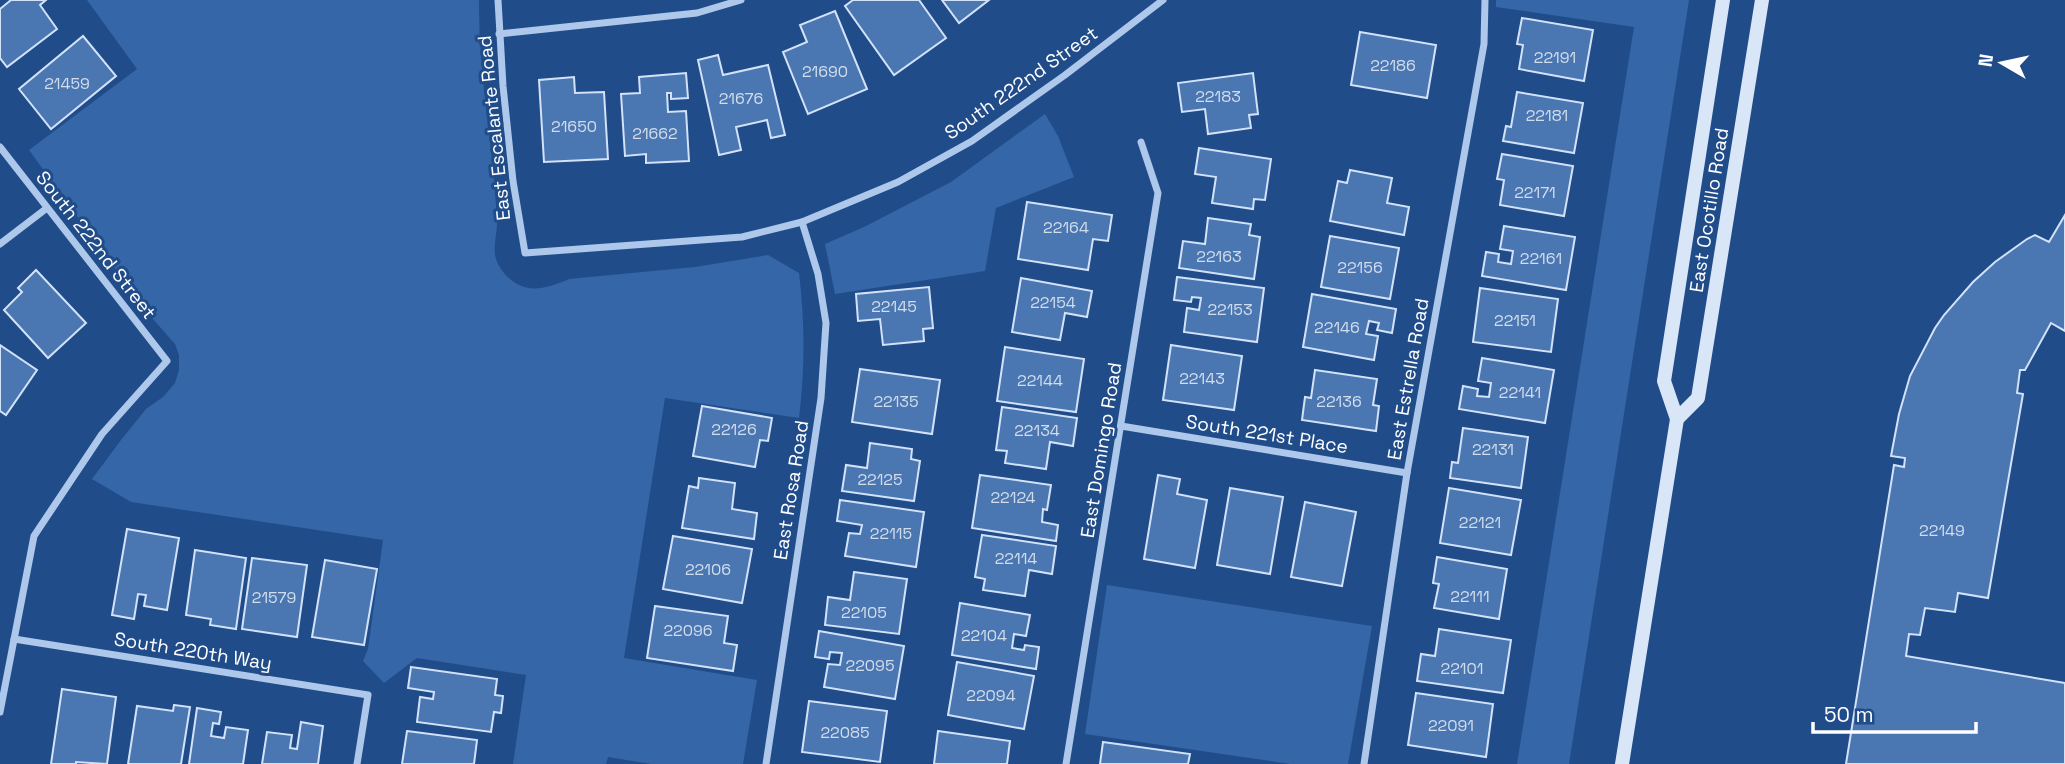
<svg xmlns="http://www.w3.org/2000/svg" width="2065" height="764" font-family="'Space Grotesk',sans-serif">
<rect width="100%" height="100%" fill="#214c8a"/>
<g fill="#3566a7">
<path d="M87 0H479C478 73 493 146 497 219 498 235 490 251 499 266 518 296 542 291 569 279L695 267 768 255 799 273C805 323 805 368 799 418L665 398 624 658 757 680 743 764H651L608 757 606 764H513L526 675 417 658 384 683 363 661 368 649 383 540 131 502 92 479 121 440 146 409 163 397 175 383 179 370V355L175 344 145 310 29 150 137 69Z"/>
<path d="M1496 0H1689L1569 764H1517L1634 27 1496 7Z"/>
<path d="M1045 114 1058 136 1074 177 996 208 985 271 835 294 825 244 864 227 951 182Z"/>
<path d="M1107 585 1372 626 1348 764H1290L1085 734Z"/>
</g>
<g fill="#4a76b2" stroke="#d2e2f8" stroke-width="2">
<path d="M11 0H46L40 5 57 29 7 67 0 58V9Z"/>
<path d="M853 0H919L946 38 894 75 845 6Z"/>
<path d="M942 0H989L959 23Z"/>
<path d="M835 11 867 89 808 114 783 52 807 42 800 25Z"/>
<path d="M1522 18 1593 30 1584 81 1519 69 1523 45 1517 44Z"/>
<path d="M1360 32 1436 45 1427 98 1351 85Z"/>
<path d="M83 36 116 76 51 129 19 89Z"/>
<path d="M718 55 723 75 768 65 785 135 771 138 767 120 736 127 741 150 719 155 698 60Z"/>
<path d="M686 73 688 98 671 99V93H667L668 112 686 111 689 161 646 163V154L625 156 621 94 640 93 639 77Z"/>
<path d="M1253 73 1258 114 1249 115 1251 128 1208 134 1205 109 1182 112 1178 83Z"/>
<path d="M574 77 575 93 604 92 608 159 544 162 539 80Z"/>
<path d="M1517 92 1583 103 1574 153 1503 141 1506 126 1511 127Z"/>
<path d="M1199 148 1271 159 1265 200 1254 199 1253 209 1212 203 1216 177 1195 174Z"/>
<path d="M1502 154 1573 166 1564 216 1500 205 1504 180 1497 179Z"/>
<path d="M1350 170 1392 178 1387 203 1409 207 1404 235 1330 221 1338 181 1347 183Z"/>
<path d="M1027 202 1112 215 1108 241 1093 239 1088 270 1018 259Z"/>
<path d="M2065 215V331L2051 323 2025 370H2020L2017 393 2023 394 1988 598 1958 593 1955 612 1925 608 1920 635 1909 634 1906 656 2065 683V764H1846L1894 465 1904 467 1905 458 1891 456 1899 414 1910 376 1935 328 1944 315 1973 282 1995 262 2027 239 2035 235 2049 242Z"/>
<path d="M1208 218 1251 224 1249 235 1260 237 1254 279 1179 268 1183 241 1205 244Z"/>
<path d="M1504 226 1575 237 1566 290 1482 276 1486 252 1499 254 1498 262 1511 264 1513 251 1500 249Z"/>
<path d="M1330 236 1399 248 1390 299 1321 287Z"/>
<path d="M36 270 86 323 48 358 4 310 22 292 18 288Z"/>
<path d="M1177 277 1264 288 1257 342 1184 332 1187 308 1199 310 1201 298 1192 297 1191 302 1174 300Z"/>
<path d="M1021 278 1092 291 1087 317 1065 313 1060 340 1012 332Z"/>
<path d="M929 287 933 328 923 329 924 341 883 345 880 319 858 321 856 294Z"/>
<path d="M1480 288 1558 299 1551 352 1473 342Z"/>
<path d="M1312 294 1396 309 1392 333 1377 330 1379 323 1369 321 1366 334 1378 336 1374 360 1303 347Z"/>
<path d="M0 345 37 370 6 415 0 411Z"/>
<path d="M1171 345 1242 356 1234 410 1163 400Z"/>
<path d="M1005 347 1084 359 1076 412 997 401Z"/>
<path d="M1482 358 1554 370 1545 423 1459 409 1463 386 1478 389 1477 396 1489 397 1491 383 1478 381Z"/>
<path d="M860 369 940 380 932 434 852 422Z"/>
<path d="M1315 370 1377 379 1373 405 1379 406 1376 431 1302 420 1305 397 1311 398Z"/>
<path d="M702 406 772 418 768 441 760 440 755 467 693 456Z"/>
<path d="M1002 407 1077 418 1073 446 1050 442 1046 469 1005 463 1007 451 996 450Z"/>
<path d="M1463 428 1528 437 1521 488 1450 478 1452 462 1458 463Z"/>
<path d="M870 443 912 449 911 459 920 461 914 501 842 491 846 465 867 468Z"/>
<path d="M980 475 1051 485 1047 510 1043 509 1042 522 1058 525 1056 541 972 528Z"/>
<path d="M1158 475 1180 479 1177 494 1207 500 1195 568 1144 559Z"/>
<path d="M699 478 735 483 732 509 757 513 754 539 682 528 689 486 698 488Z"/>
<path d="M1230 488 1283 497 1270 574 1217 565Z"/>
<path d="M1449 488 1521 500 1511 555 1440 543Z"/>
<path d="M840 500 924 512 916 567 845 556 849 533 860 534 862 525 837 521Z"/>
<path d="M1305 502 1356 512 1342 586 1291 577Z"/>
<path d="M127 529 179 538 167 610 144 606 146 595 138 594 134 619 112 615Z"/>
<path d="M982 535 1056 546 1052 574 1029 570 1025 596 983 590 985 579 975 577Z"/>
<path d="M673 536 752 549 742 603 663 589Z"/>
<path d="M195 550 246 558 236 629 210 625 211 619 186 615Z"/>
<path d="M1437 557 1507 569 1499 619 1434 608 1439 584 1433 583Z"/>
<path d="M252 558 307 565 297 637 242 629Z"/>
<path d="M325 560 377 569 364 645 312 637Z"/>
<path d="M854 572 907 579 899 634 825 625 828 597 850 600Z"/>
<path d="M960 603 1030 615 1026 636 1014 634 1012 648 1024 650 1025 645 1039 647 1036 669 952 655Z"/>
<path d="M655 606 728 616 724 643 737 645 733 671 647 658Z"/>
<path d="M1439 629 1511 640 1503 693 1417 681 1421 654 1435 656Z"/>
<path d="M819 631 904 646 895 699 824 687 828 664 840 665 842 653 830 652 829 659 815 657Z"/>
<path d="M957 662 1034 676 1024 729 948 715Z"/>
<path d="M411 667 497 679 495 695 503 696 501 713 494 712 491 732 417 722 420 697 433 699 434 692 408 688Z"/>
<path d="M62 689 116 697 107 764 76 762V764H51Z"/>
<path d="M1416 693 1493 704 1486 757 1408 745Z"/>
<path d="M809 701 887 711 880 762 802 752Z"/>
<path d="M174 705 190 707 181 764H128L137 706 173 711Z"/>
<path d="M197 708 221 712 219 724 213 723 211 736 224 738 226 727 248 730 243 764H189Z"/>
<path d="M301 722 323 726 318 764H262L267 732 292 735 290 748 297 749Z"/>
<path d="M407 731 477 740 474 764H402Z"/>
<path d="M938 731 1010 741 1007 764H934Z"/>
<path d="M1103 742 1190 754 1188 764H1100Z"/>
</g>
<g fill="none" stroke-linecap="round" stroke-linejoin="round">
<g stroke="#adc8eb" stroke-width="7">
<path d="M498 0 503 86 513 181 525 253 742 237 802 222 898 182 972 141 1065 75 1163 0"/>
<path d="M499 34 697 13 741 0"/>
<path d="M0 147 167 361 102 434 34 536 0 712"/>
<path d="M0 244 47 208"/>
<path d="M1121 426 1407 473"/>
<path d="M14 639 368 695 357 764"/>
<path d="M766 764 821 398 826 323 818 274 802 222"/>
<path d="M1066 764 1158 193 1141 142"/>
<path d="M1364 764 1407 473 1484 44 1485 0"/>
</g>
<g stroke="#d9e6f8" stroke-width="14">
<path d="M1677 419 1698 398 1762 0"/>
<path d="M1622 764 1677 419 1664 381 1723 0"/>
</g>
</g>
<g text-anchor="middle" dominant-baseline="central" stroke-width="6" stroke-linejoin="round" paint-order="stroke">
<g font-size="16" fill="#d2ddec">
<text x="1555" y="57">22191</text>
<text x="1393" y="65">22186</text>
<text x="825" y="71">21690</text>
<text x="67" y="83">21459</text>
<text x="1218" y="96">22183</text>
<text x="741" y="98">21676</text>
<text x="1547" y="115">22181</text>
<text x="574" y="126">21650</text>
<text x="655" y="133">21662</text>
<text x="1535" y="192">22171</text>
<text x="1066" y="227">22164</text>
<text x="1219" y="256">22163</text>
<text x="1541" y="258">22161</text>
<text x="1360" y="267">22156</text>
<text x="1053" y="302">22154</text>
<text x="894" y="306">22145</text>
<text x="1230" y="309">22153</text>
<text x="1515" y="320">22151</text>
<text x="1337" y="327">22146</text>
<text x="1202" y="378">22143</text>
<text x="1040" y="380">22144</text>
<text x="1520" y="392">22141</text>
<text x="896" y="401">22135</text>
<text x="1339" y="401">22136</text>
<text x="734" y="429">22126</text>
<text x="1037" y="430">22134</text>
<text x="1493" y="449">22131</text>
<text x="880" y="479">22125</text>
<text x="1013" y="497">22124</text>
<text x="1480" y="522">22121</text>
<text x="1942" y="530">22149</text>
<text x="891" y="533">22115</text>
<text x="1016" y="558">22114</text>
<text x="708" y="569">22106</text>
<text x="1470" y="596">22111</text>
<text x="274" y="597">21579</text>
<text x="864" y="612">22105</text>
<text x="688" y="630">22096</text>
<text x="984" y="635">22104</text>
<text x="870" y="665">22095</text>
<text x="1462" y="668">22101</text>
<text x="991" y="695">22094</text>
<text x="1451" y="725">22091</text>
<text x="845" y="732">22085</text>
</g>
<g font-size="19" fill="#fff" stroke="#214c8a">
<text transform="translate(1021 83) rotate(-35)">South 222nd Street</text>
<text transform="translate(494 128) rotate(-96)">East Escalante Road</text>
<text transform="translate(1709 210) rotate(-81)">East Ocotillo Road</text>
<text transform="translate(96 245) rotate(52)">South 222nd Street</text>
<text transform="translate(1408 379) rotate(-80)">East Estrella Road</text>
<text transform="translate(1267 434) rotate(9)">South 221st Place</text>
<text transform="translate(1101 450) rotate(-81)">East Domingo Road</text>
<text transform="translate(791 490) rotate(-81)">East Rosa Road</text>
<text transform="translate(193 651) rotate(9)">South 220th Way</text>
</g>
</g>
<g transform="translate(2002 63) rotate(279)" stroke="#214c8a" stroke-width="5" paint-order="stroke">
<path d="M0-5L12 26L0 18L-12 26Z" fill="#ffffff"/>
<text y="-10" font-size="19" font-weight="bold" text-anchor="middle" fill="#ffffff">N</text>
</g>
<path d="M1813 722v10h163v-10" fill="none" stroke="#ffffff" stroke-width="3.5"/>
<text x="1824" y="722" font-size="21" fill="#ffffff" stroke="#214c8a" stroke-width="5" paint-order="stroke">50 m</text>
</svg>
